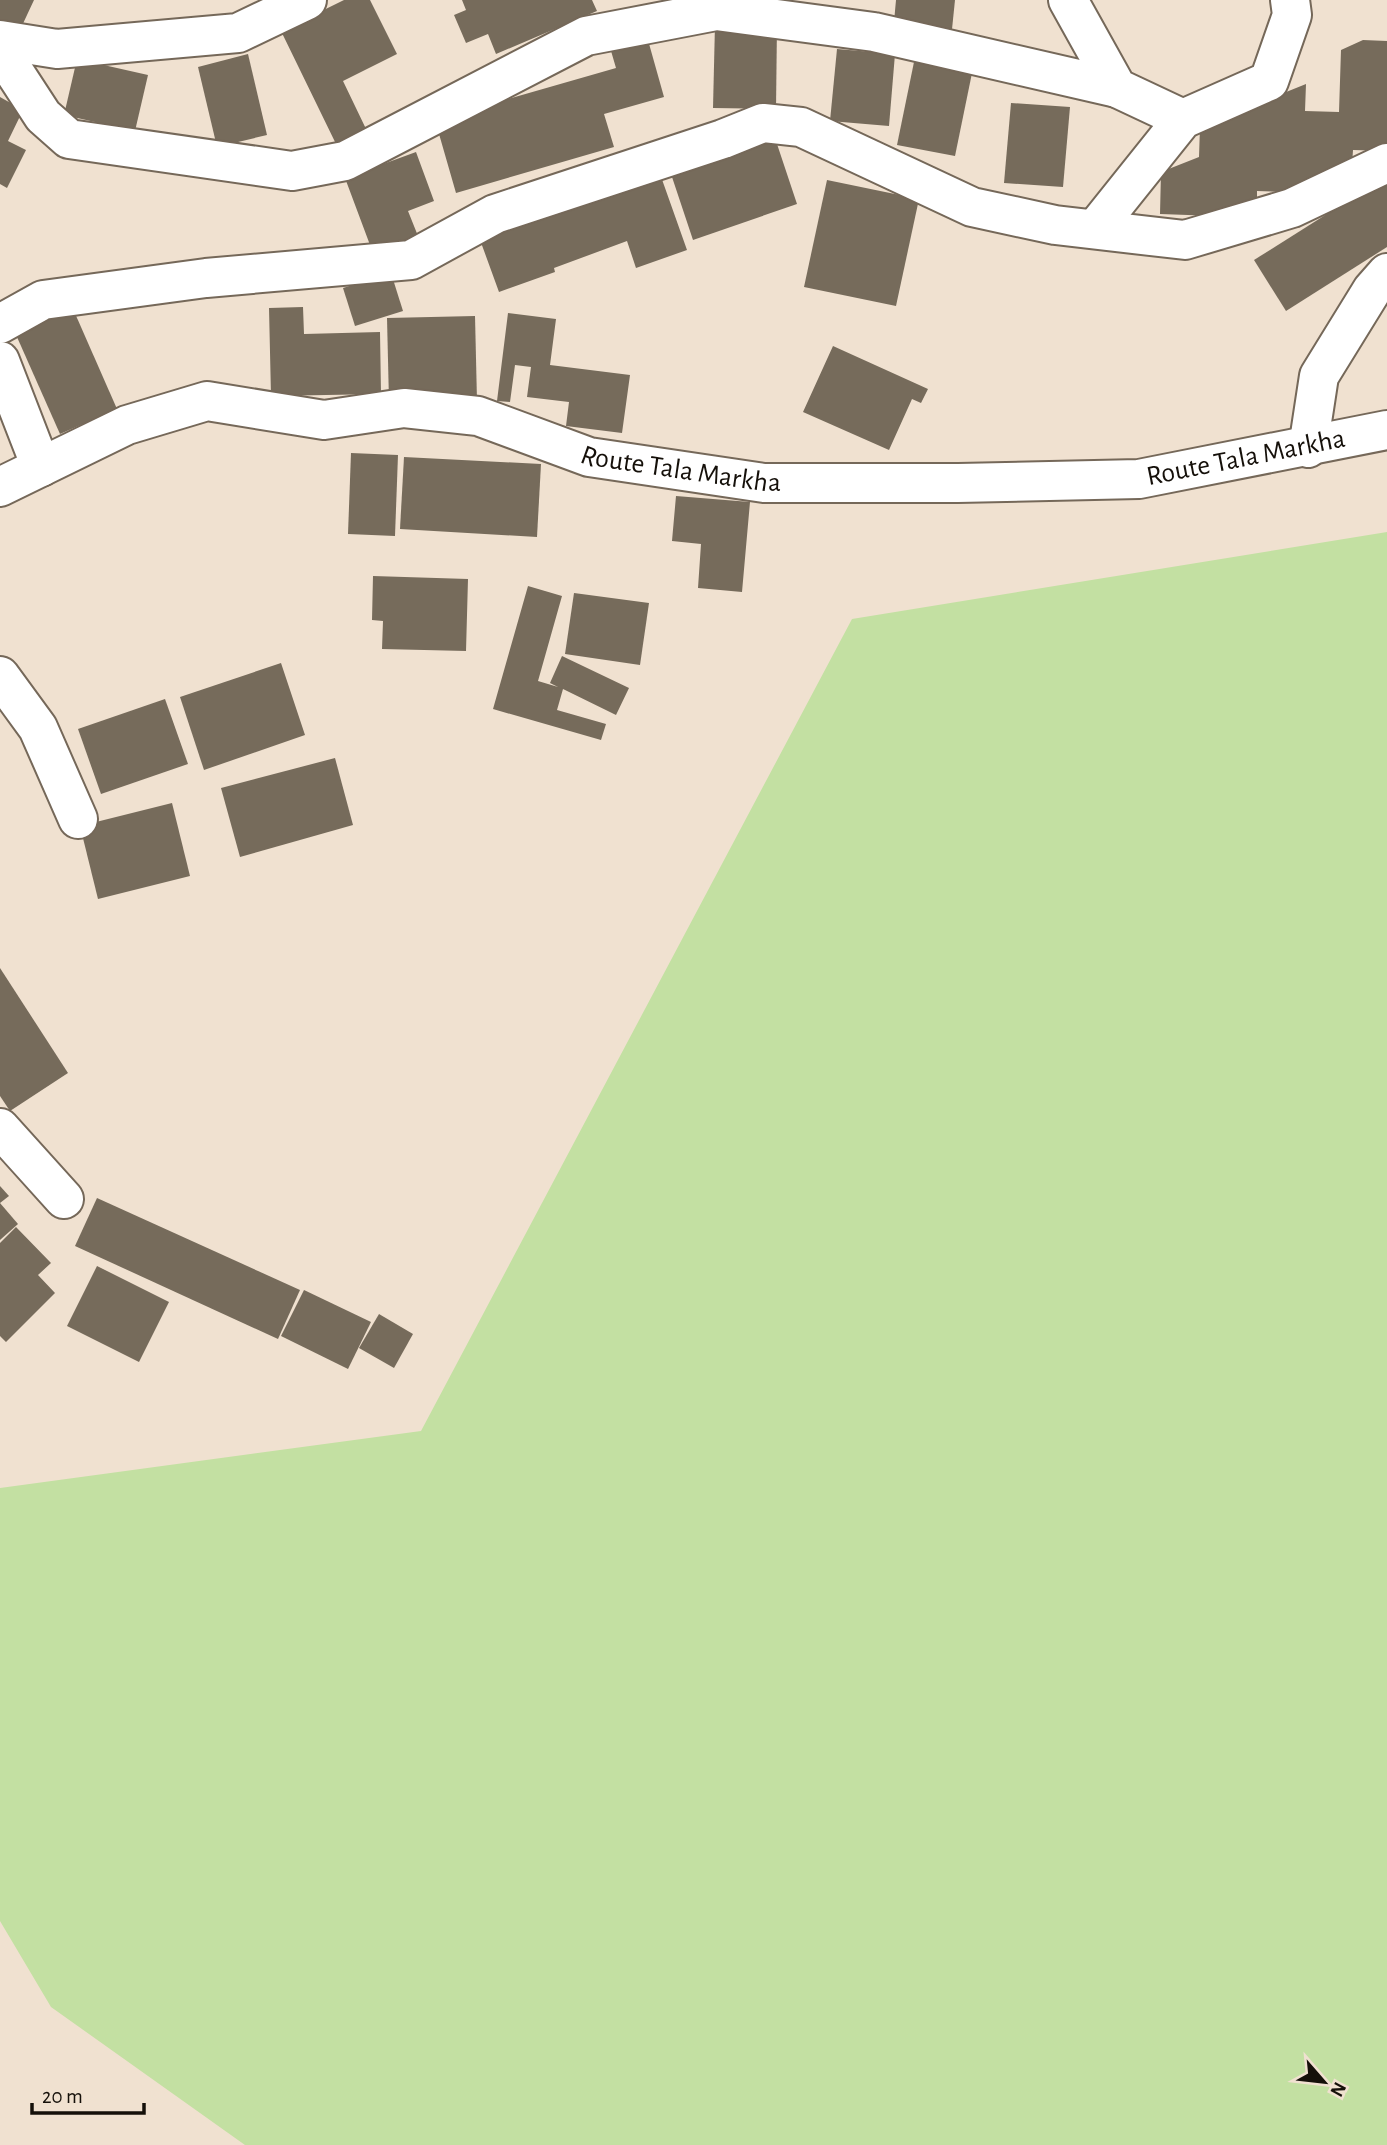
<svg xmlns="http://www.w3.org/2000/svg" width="1387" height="2145" font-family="'Alegreya Sans',sans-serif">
<rect width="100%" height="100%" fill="#f0e1d0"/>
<path fill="#c3e0a2" d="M1387 532V2145H245L51 2007 0 1921V1488L421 1431 852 619Z"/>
<g fill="#766b5b">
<path d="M0 0H34L20 30 0 20Z"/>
<path d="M344 0H370L397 54 343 81 367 131 337 146 281 31Z"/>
<path d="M462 0H592L597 11 496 54 488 34 466 43 454 15 466 10Z"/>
<path d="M896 0H955L951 39 893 33Z"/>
<path d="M715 24H777L776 109 713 108Z"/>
<path d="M646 33 664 97 604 114 614 147 456 193 435 120 616 68 609 44Z"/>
<path d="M1363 40 1387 41V151L1353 150 1352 165 1284 192 1257 191V204L1216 216 1160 214 1161 172 1199 157 1200 127 1306 84 1305 111 1339 112 1341 50Z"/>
<path d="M837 49 895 54 889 126 830 121Z"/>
<path d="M248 54 267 135 217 147 198 67Z"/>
<path d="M77 59 148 75 135 131 64 115Z"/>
<path d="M914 62 972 73 955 156 897 145Z"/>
<path d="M0 97 23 110 8 141 26 150 7 188 0 184Z"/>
<path d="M1011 103 1070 107 1063 187 1004 183Z"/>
<path d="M773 132 797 204 693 240 669 168Z"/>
<path d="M416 152 434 201 408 211 418 236 373 253 345 178Z"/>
<path d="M659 171 687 250 636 268 627 241 554 268 555 272 499 292 479 237Z"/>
<path d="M1387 176V247L1286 311 1254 260Z"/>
<path d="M827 180 919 199 896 306 804 287Z"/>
<path d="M391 273 403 311 355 326 343 288Z"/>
<path d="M70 302 117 409 60 434 13 328Z"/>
<path d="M303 307 304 334 380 332 381 394 271 396 269 308Z"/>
<path d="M508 313 556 319 550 365 630 375 622 433 566 426 569 402 527 397 531 367 515 365 510 402 497 401Z"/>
<path d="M475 316 477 401 389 402 387 318Z"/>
<path d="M833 346 928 389 921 403 912 399 889 450 803 412Z"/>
<path d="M351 453 398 455 395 536 348 534Z"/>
<path d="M404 457 541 464 537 537 400 529Z"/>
<path d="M676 496 750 502 742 592 698 588 701 544 672 541Z"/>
<path d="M373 576 468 579 466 651 382 649 383 621 372 620Z"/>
<path d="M528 586 562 596 538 681 558 687 550 683 562 656 629 688 616 715 563 689 557 710 606 724 601 740 493 709Z"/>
<path d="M574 593 649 603 640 665 565 654Z"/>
<path d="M281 663 305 735 204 770 180 697Z"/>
<path d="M165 699 188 764 101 794 78 729Z"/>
<path d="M335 758 353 825 240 857 221 788Z"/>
<path d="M172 803 190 876 98 899 80 826Z"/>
<path d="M0 968 68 1073 10 1111 0 1096Z"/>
<path d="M0 1186 9 1196 0 1203Z"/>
<path d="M97 1198 300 1290 278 1339 75 1246Z"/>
<path d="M0 1203 18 1224 0 1240Z"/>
<path d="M16 1227 51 1263 38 1275 55 1293 6 1342 0 1336V1243Z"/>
<path d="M97 1266 169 1302 139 1362 67 1326Z"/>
<path d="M304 1290 371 1322 348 1369 281 1336Z"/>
<path d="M379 1314 413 1334 394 1368 359 1348Z"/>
</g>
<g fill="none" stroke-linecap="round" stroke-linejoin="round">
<defs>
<g id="minor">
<path d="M1068 0 1117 88 1183 119"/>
<path d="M0 40 57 49 238 33 307 0"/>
<path d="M0 50 43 116 69 139 292 171 345 161 586 36 716 11 874 32 1117 88"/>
<path d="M1095 229 1183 119 1269 81 1292 15 1290 0"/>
<path d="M0 324 43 300 206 278 411 260 495 214 723 139 763 123 801 127 972 207 1055 225 1185 240 1292 208 1387 163"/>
<path d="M0 361 41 467"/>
<path d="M1308 448 1319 376 1372 290 1387 273"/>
<path id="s1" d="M0 487 127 425 207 401 324 420 404 408 478 416 589 457 764 483H958L1139 479 1387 430"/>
<path d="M0 676 38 728 78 819"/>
<path d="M0 1128 64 1199"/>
</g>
</defs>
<use href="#minor" stroke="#756859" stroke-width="42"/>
<use href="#minor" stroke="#fff" stroke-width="38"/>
</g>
<g text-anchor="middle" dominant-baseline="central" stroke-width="7" stroke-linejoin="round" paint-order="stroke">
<g font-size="28" fill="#15100a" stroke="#f0e1d0">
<text stroke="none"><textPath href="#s1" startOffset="1278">Route Tala Markha</textPath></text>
<text stroke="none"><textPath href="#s1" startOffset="710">Route Tala Markha</textPath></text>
</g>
</g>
<g transform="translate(1324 2082) rotate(118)" stroke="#f0e1d0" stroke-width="5" paint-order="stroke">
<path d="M0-5L12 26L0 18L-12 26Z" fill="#15100a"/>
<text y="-10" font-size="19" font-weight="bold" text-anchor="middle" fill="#15100a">N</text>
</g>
<path d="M32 2103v10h112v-10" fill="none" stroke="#15100a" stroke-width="3.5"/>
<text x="42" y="2103" font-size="21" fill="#15100a" stroke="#f0e1d0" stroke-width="5" paint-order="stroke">20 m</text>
</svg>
